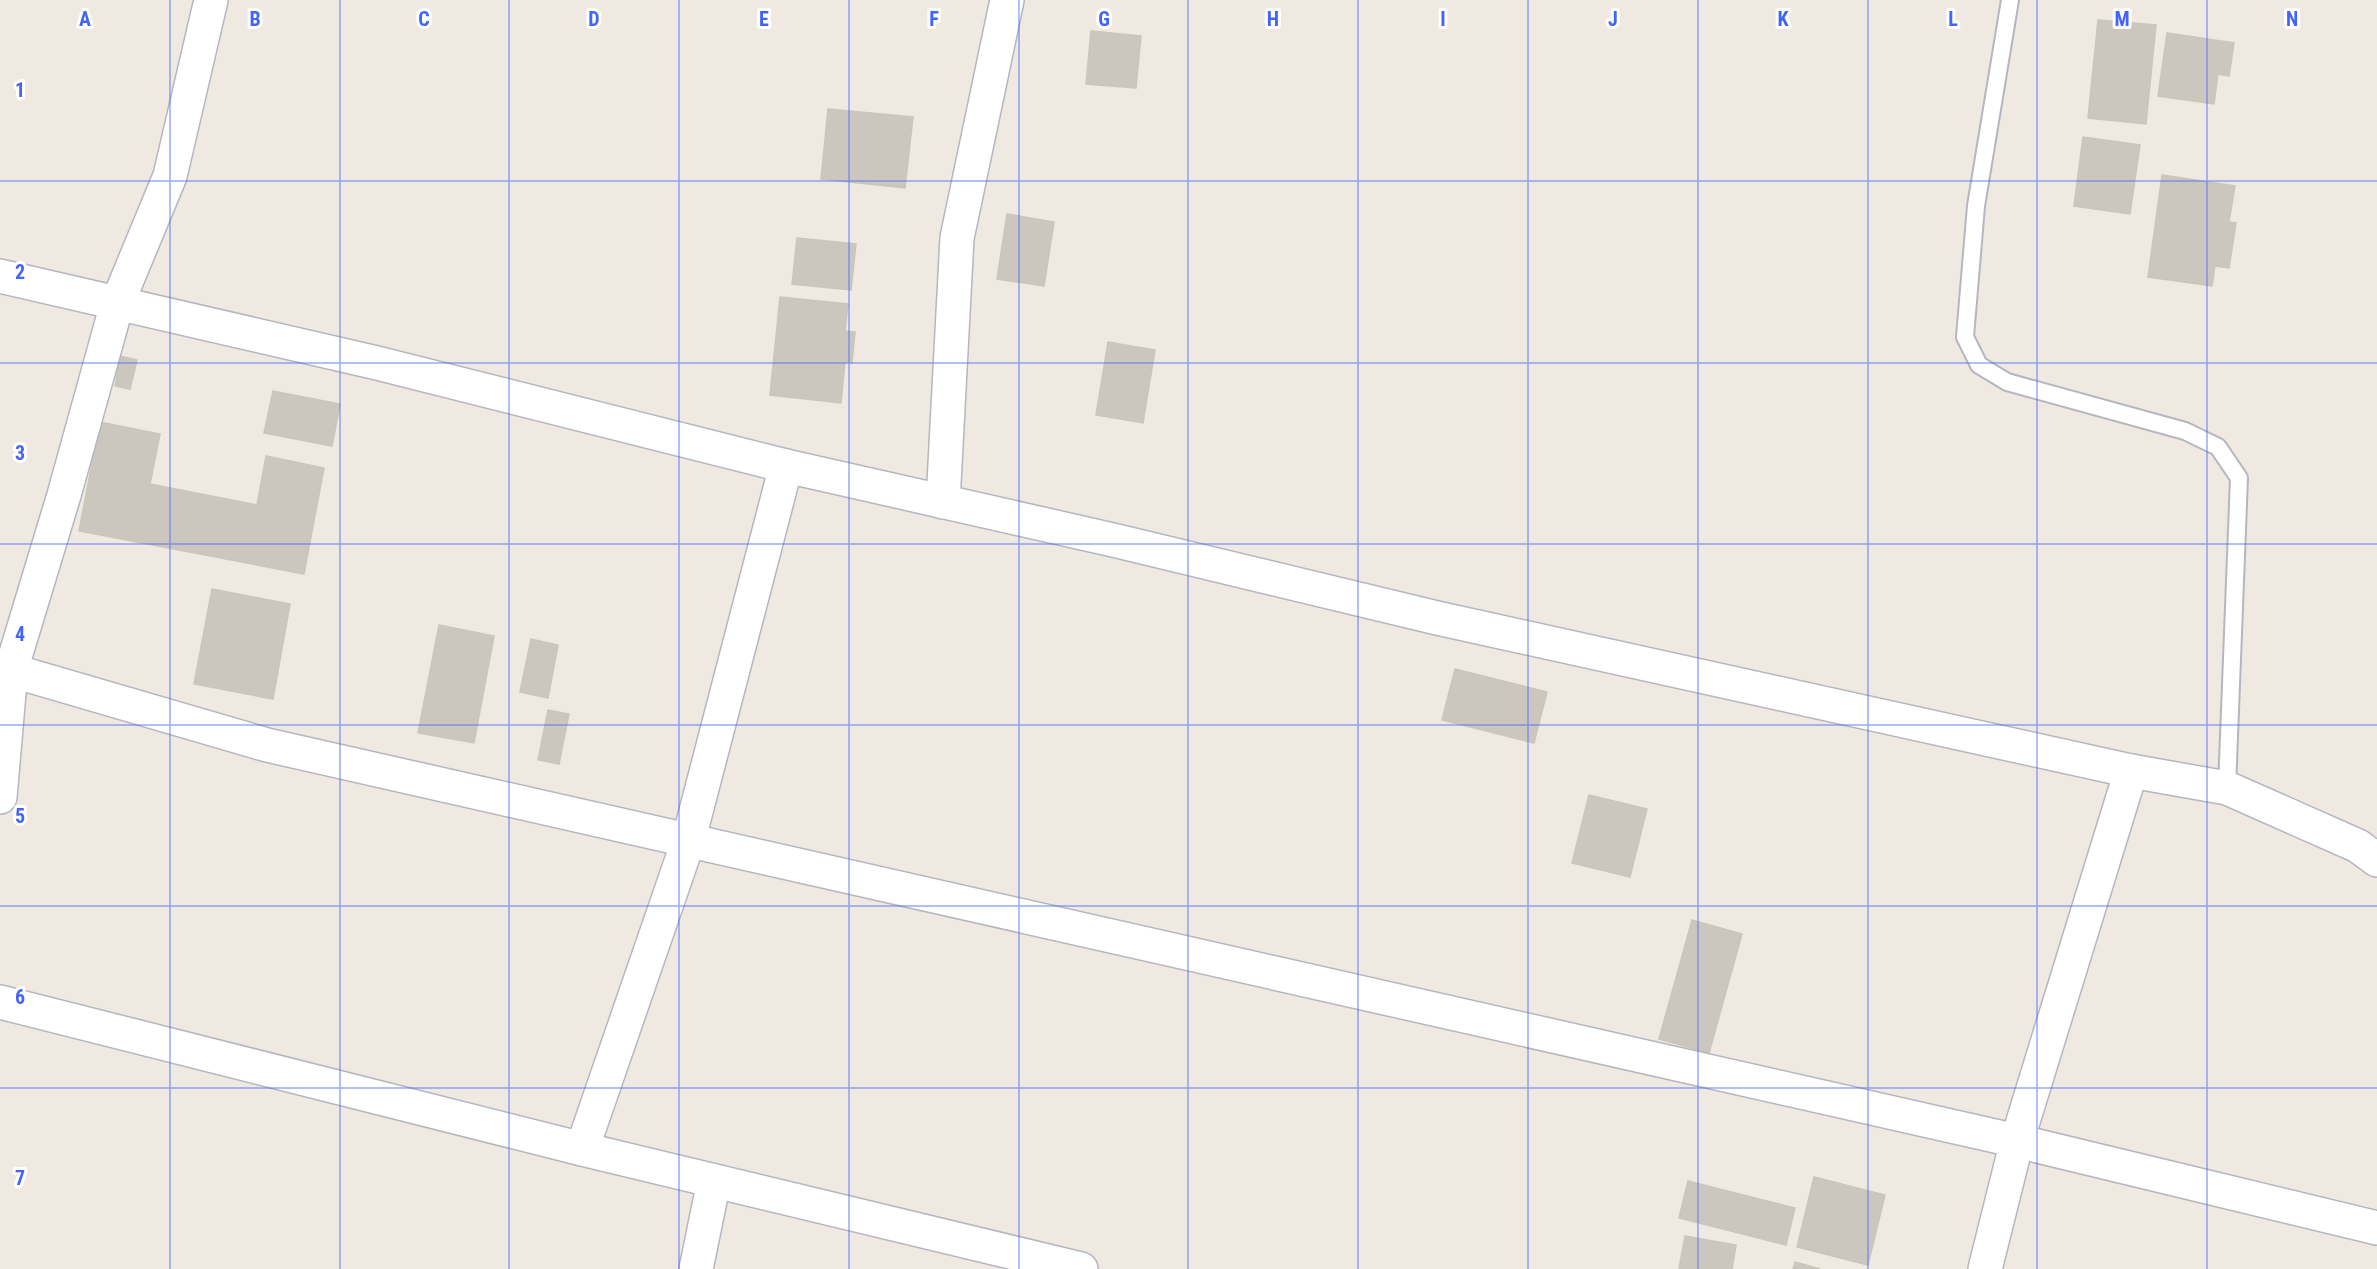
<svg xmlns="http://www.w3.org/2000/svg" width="2377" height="1269" font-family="'Roboto Condensed',sans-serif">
<rect width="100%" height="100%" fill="#efe9e1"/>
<g fill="#cbc7bf" stroke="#cbc5ba" stroke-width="1.5">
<path d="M2098 20 2156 25 2146 124 2088 118Z"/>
<path d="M1091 31 1141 36 1136 88 1086 84Z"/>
<path d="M2167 33 2234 43 2229 76 2218 74 2214 104 2158 96Z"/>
<path d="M828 109 913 117 905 188 821 179Z"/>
<path d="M2083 137 2140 145 2130 214 2074 206Z"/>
<path d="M2162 175 2235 186 2229 222 2236 223 2229 268 2215 266 2212 286 2148 277Z"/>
<path d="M1007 214 1054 222 1044 286 997 279Z"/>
<path d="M797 238 856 244 851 290 792 284Z"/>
<path d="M780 297 848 304 845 331 855 332 852 363 845 362 841 403 770 395Z"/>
<path d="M1108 342 1155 350 1143 423 1096 415Z"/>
<path d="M120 356 137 360 130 389 115 386Z"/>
<path d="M273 391 340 404 332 446 264 433Z"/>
<path d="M100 422 160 434 150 484 257 505 266 456 324 468 304 574 79 531Z"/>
<path d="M212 589 290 604 273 699 194 684Z"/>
<path d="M439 625 494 636 474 743 418 733Z"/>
<path d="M531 639 558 645 548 698 520 692Z"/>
<path d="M1455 669 1547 692 1534 743 1442 720Z"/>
<path d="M548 710 569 714 559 764 538 760Z"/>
<path d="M1589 795 1647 809 1630 877 1572 863Z"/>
<path d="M1692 920 1742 934 1709 1053 1659 1039Z"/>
<path d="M1814 1177 1885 1195 1868 1265 1797 1247Z"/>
<path d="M1688 1181 1795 1208 1786 1245 1679 1218Z"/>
<path d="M1685 1236 1736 1245 1732 1269H1679Z"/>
<path d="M1795 1262 1820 1269H1793Z"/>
</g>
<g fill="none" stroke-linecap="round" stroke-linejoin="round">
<defs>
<path id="service" d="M2010 0 1976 206 1965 337 1979 365 2007 382 2185 431 2218 447 2239 478 2227 788"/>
<g id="minor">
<path d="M0 276 377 363 786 466 1113 540 1437 618 2131 771 2227 788 2358 846 2377 860"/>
<path d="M943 502 957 238 1007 0"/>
<path d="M0 667 267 745 2017 1141 2377 1228"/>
<path d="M0 797 11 670 64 495 117 304 170 176 211 0"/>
<path d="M0 1002 582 1149 1081 1269"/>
<path d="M582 1149 688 842 786 466"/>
<path d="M696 1269 714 1181"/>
<path d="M1985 1269 2017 1141 2131 771"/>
</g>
</defs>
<use href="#service" stroke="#b4b7c1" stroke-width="20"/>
<use href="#minor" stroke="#b4b7c1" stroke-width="36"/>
<use href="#service" stroke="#fff" stroke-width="16"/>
<use href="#minor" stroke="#fff" stroke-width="33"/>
</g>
<path fill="none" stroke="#4264fb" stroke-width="1.5" stroke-opacity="0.55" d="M170 0V1269M340 0V1269M509 0V1269M679 0V1269M849 0V1269M1019 0V1269M1188 0V1269M1358 0V1269M1528 0V1269M1698 0V1269M1868 0V1269M2037 0V1269M2207 0V1269M0 181H2377M0 363H2377M0 544H2377M0 725H2377M0 906H2377M0 1088H2377"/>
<g font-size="20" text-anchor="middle" font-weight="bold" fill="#4264fb" stroke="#fff" stroke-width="6" stroke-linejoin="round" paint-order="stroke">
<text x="85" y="26">A</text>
<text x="255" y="26">B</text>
<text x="424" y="26">C</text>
<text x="594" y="26">D</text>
<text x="764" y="26">E</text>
<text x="934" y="26">F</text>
<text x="1104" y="26">G</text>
<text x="1273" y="26">H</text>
<text x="1443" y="26">I</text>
<text x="1613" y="26">J</text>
<text x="1783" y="26">K</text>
<text x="1953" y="26">L</text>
<text x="2122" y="26">M</text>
<text x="2292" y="26">N</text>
<text x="20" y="97">1</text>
<text x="20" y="279">2</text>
<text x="20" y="460">3</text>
<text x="20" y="641">4</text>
<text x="20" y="823">5</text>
<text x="20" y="1004">6</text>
<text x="20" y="1185">7</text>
</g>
</svg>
